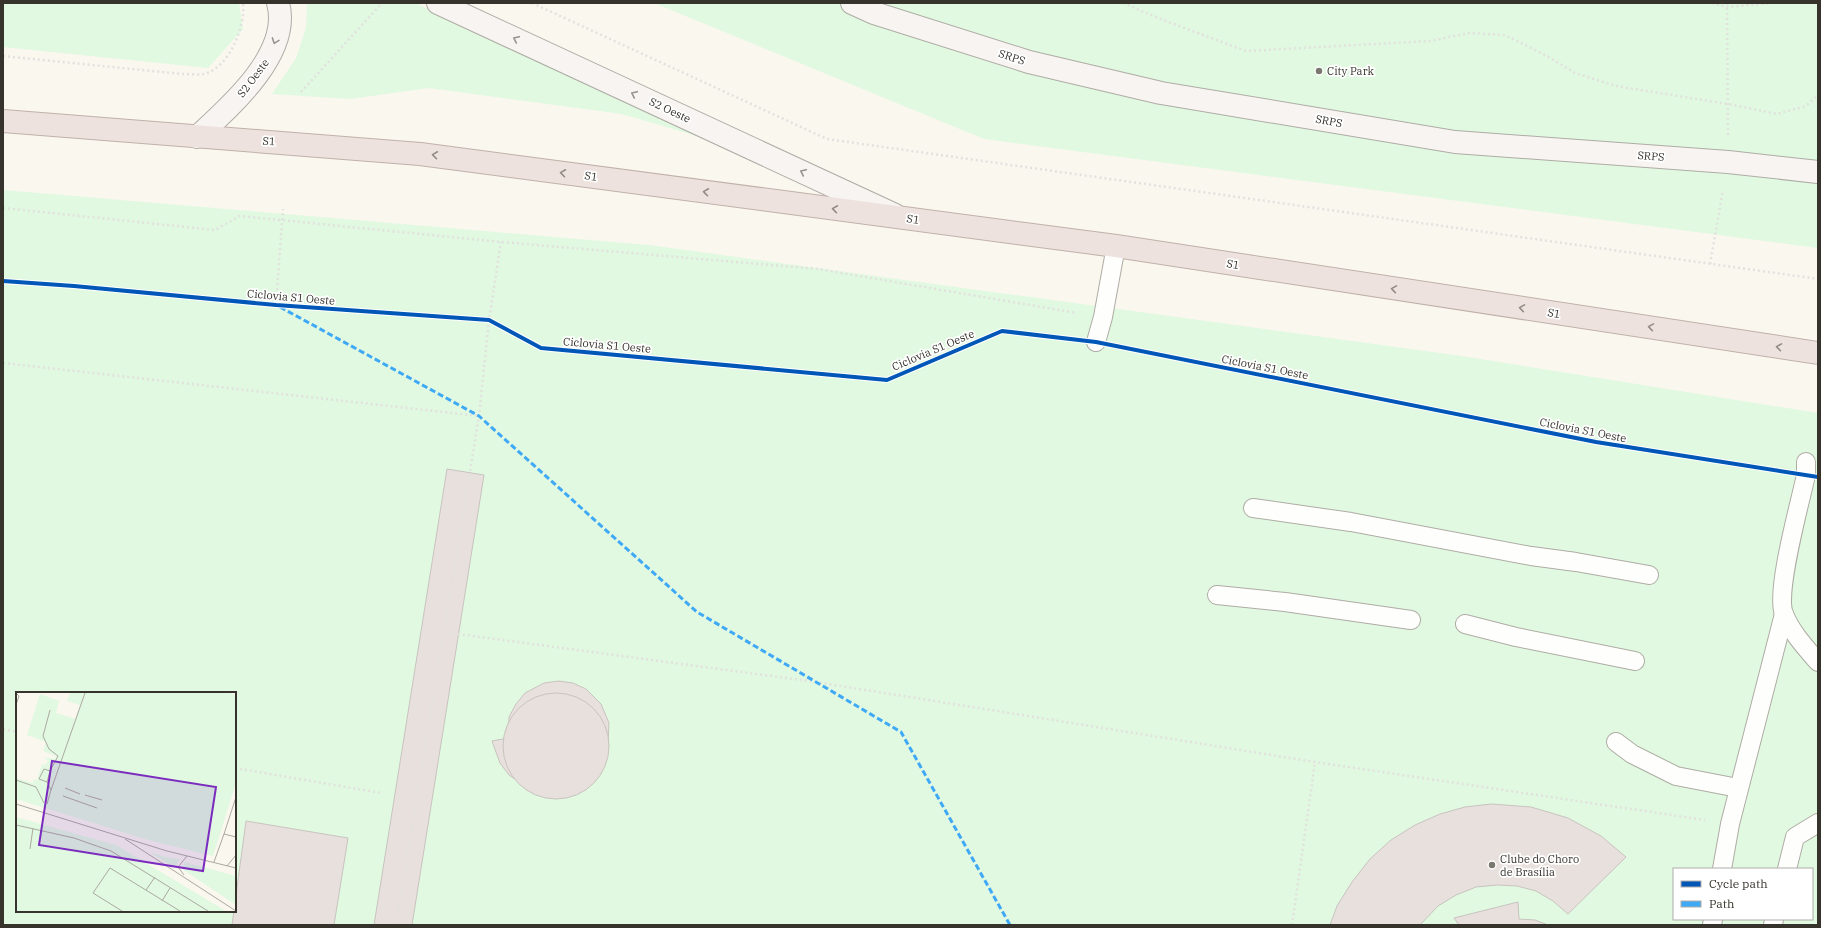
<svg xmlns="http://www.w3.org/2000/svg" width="1821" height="928" font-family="'IBM Plex Serif',serif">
<rect width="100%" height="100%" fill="#faf7ef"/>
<g fill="#e1f9e1" fill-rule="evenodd">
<path d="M3 3H239L243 29 208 68 3 47Z"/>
<path d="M307 3H415L710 140 622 114 429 88 350 99 272 94 296 58 306 28Z"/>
<path d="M654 3H1818V248L984 139Z"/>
<path d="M3 190 649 245 1462 356 1818 413V925H3ZM17 693H235V911H17ZM1674 869H1812V919H1674Z"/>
</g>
<g fill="#e8e0dc" stroke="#c8c3bf">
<path d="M447 469 484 475 412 925H374Z"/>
<path d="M559 681 573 683 586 689 601 704 609 723 608 746 598 767 581 782 567 788 560 790 537 789 522 784 509 775 500 763 492 741 508 738 509 717 516 704 525 693 544 683Z"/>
<circle cx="556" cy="746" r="53"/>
<path d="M1491 804 1531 807 1568 818 1601 836 1626 857 1568 914 1553 901 1536 891 1517 886 1497 885 1476 887 1456 895 1438 906 1420 925H1330L1337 906 1352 882 1370 859 1391 840 1415 825 1440 814 1465 807Z"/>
<path d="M246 821 348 838 334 925H232Z"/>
<path d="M1518 902 1519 919 1535 920 1548 925H1459L1454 918Z"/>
</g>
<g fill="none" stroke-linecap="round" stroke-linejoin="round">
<defs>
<g id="service">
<path d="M1096 342 1103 317 1116 246"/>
<path d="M1806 462V475C1800 503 1775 592 1784 614 1791 632 1806 648 1818 662"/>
<path d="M1253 508 1351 522 1531 556 1576 562 1649 575"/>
<path d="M1217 595 1285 602 1411 620"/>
<path d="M1465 624 1516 637 1635 661"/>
<path d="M1616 742 1632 754 1676 776 1738 788"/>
<path d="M1722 869 1730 824 1784 614"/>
<path d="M1787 869 1795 837 1818 823"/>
<path d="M1712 925 1713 919"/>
<path d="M1773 925 1774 919"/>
</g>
<g id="secondary">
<path d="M438 3 895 215"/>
<path d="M852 3 874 13 1029 62 1161 93 1455 142 1728 162 1818 172"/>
<path d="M197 137C230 107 292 53 278 3"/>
</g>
<path id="trunk" d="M3 121 420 154 1116 246 1818 353"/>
</defs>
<use href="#service" stroke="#afaca5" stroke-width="20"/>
<use href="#secondary" stroke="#afaca5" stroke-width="24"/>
<use href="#trunk" stroke="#c0b1a9" stroke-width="24"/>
<g stroke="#e1e1de" stroke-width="2.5" stroke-dasharray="2 3" stroke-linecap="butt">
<path d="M532 3 827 139 1818 279"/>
<path d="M1123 3 1163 20 1246 51 1430 41 1469 33 1505 35 1547 56 1575 73 1616 86 1728 104 1777 114 1806 106 1818 95"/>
<path d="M1712 3 1727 7 1772 3"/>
<path d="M1727 3 1728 135"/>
<path d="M3 56 182 74C189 74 197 75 204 74 229 68 246 26 243 3"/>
<path d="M301 92 382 3"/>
<path d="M3 208 215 230 240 216 501 242 818 269 1077 313"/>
<path d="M1710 264 1723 190"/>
<path d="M276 305 283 209"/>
<path d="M3 363 479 416"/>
<path d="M443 632 816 682 1315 762 1705 820"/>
<path d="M3 729 17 732"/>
<path d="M235 768 381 793"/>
<path d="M396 925 479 416 489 320 501 242"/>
<path d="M1292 925 1315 762"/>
</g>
<use href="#service" stroke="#fefefd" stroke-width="18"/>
<use href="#secondary" stroke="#f7f4f2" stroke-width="22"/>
<use href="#trunk" stroke="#eee2de" stroke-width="22"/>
<path stroke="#3fa9f5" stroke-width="3" stroke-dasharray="6 3" stroke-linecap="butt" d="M280 307 479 416 697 612 901 732 1010 925"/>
<defs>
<path id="cycleway" d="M3 281 74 286 276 305 489 320 541 348 887 380 1002 331 1096 342 1596 442 1818 477"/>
</defs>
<use href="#cycleway" stroke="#fff" stroke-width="6"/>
<use href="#cycleway" stroke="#0057b8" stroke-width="4"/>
</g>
<defs><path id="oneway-chevron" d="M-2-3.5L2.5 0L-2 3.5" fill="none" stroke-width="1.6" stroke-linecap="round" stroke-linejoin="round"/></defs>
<g stroke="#96948f">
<use href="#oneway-chevron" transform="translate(516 39) rotate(-155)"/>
<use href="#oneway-chevron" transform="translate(275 41) rotate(110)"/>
<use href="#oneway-chevron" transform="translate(634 94) rotate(-155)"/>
<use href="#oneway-chevron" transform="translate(803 172) rotate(-155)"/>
</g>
<g stroke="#928a85">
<use href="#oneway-chevron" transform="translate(435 155) rotate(-172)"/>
<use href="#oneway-chevron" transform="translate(563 173) rotate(-172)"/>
<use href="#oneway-chevron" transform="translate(706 192) rotate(-172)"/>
<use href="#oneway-chevron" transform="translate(835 209) rotate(-172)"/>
<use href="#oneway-chevron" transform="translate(1394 289) rotate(-171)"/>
<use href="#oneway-chevron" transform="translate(1522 308) rotate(-171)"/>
<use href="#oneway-chevron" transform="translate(1651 327) rotate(-171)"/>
<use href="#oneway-chevron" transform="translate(1779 347) rotate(-171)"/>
</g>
<g fill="#7b7870" stroke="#fff" stroke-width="1.5">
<circle cx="1319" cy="71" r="4"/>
<circle cx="1492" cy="865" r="4"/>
</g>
<g text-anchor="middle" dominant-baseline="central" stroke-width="3.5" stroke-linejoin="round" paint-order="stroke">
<g font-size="11" fill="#36332c" stroke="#fff">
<text transform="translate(1012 57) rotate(18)">SRPS</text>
<text transform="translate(253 78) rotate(-53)">S2 Oeste</text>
<text transform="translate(670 110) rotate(25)">S2 Oeste</text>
<text transform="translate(1329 121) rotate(10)">SRPS</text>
<text transform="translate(269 141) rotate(3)">S1</text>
<text transform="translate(1651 156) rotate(4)">SRPS</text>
<text transform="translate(591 176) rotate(8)">S1</text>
<text transform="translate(913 219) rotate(8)">S1</text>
<text transform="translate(1233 264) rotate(9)">S1</text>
<text transform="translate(291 297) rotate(5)">Ciclovia S1 Oeste</text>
<text transform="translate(1554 313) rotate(9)">S1</text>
<text transform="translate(607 345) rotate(5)">Ciclovia S1 Oeste</text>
<text transform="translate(933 350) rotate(-23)">Ciclovia S1 Oeste</text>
<text transform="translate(1265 367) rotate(11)">Ciclovia S1 Oeste</text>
<text transform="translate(1583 430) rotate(11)">Ciclovia S1 Oeste</text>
</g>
<g font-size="11" fill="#36332c" stroke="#fff" text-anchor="start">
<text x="1327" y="71">City Park</text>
<text x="1500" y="859">Clube do Choro<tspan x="1500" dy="13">de Brasília</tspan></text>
</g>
</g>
<g transform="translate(16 692)">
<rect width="220" height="220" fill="#faf7ef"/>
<path d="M54 1H213L220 3V91L197 164 132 148 0 107V86L17 91 18 87 21 88 26 72 29 73 32 69 28 65 39 67 40 64 27 59 30 50 11 43 24 2 43 9 40 21 59 27 64 13 51 9ZM0 125 100 153 210 219H0ZM133 160 150 165 164 167 159 176ZM169 170 220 184V213L166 177Z" fill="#e1f9e1"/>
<path fill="none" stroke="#aca9a1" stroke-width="1" d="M0 1 3 4 0 13M34 18 27 44 33 57 42 64 34 79M0 88 20 95 28 111M31 90 34 79 28 77 23 87 31 90 35 98 31 112M49 96 64 102M35 98 69 1M69 103 86 108M47 104 81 116M0 112 151 159 220 176M0 133 58 146 95 159 192 219M208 142 220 105M109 147 220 219M14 157 17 136M198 170 208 142 220 145M211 174 220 163M168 183 162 175 171 164M130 198 139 185M146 209 154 196M106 219 77 201 94 176 164 219"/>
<path fill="#7b2cbf" fill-opacity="0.15" stroke="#7b2cbf" stroke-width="2" d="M36 69 200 95 187 179 23 153Z"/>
<rect width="220" height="220" fill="none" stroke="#36332c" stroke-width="2"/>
</g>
<rect width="1821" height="928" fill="none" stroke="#36332c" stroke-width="8"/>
<rect x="1673" y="868" width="140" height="52" fill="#ffffff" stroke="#afadab"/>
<rect x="1681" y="881" width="20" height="6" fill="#0057b8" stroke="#afadab"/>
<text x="1709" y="888" font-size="12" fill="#36332c">Cycle path</text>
<rect x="1681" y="901" width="20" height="6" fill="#3fa9f5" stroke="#afadab"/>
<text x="1709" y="908" font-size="12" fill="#36332c">Path</text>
</svg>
